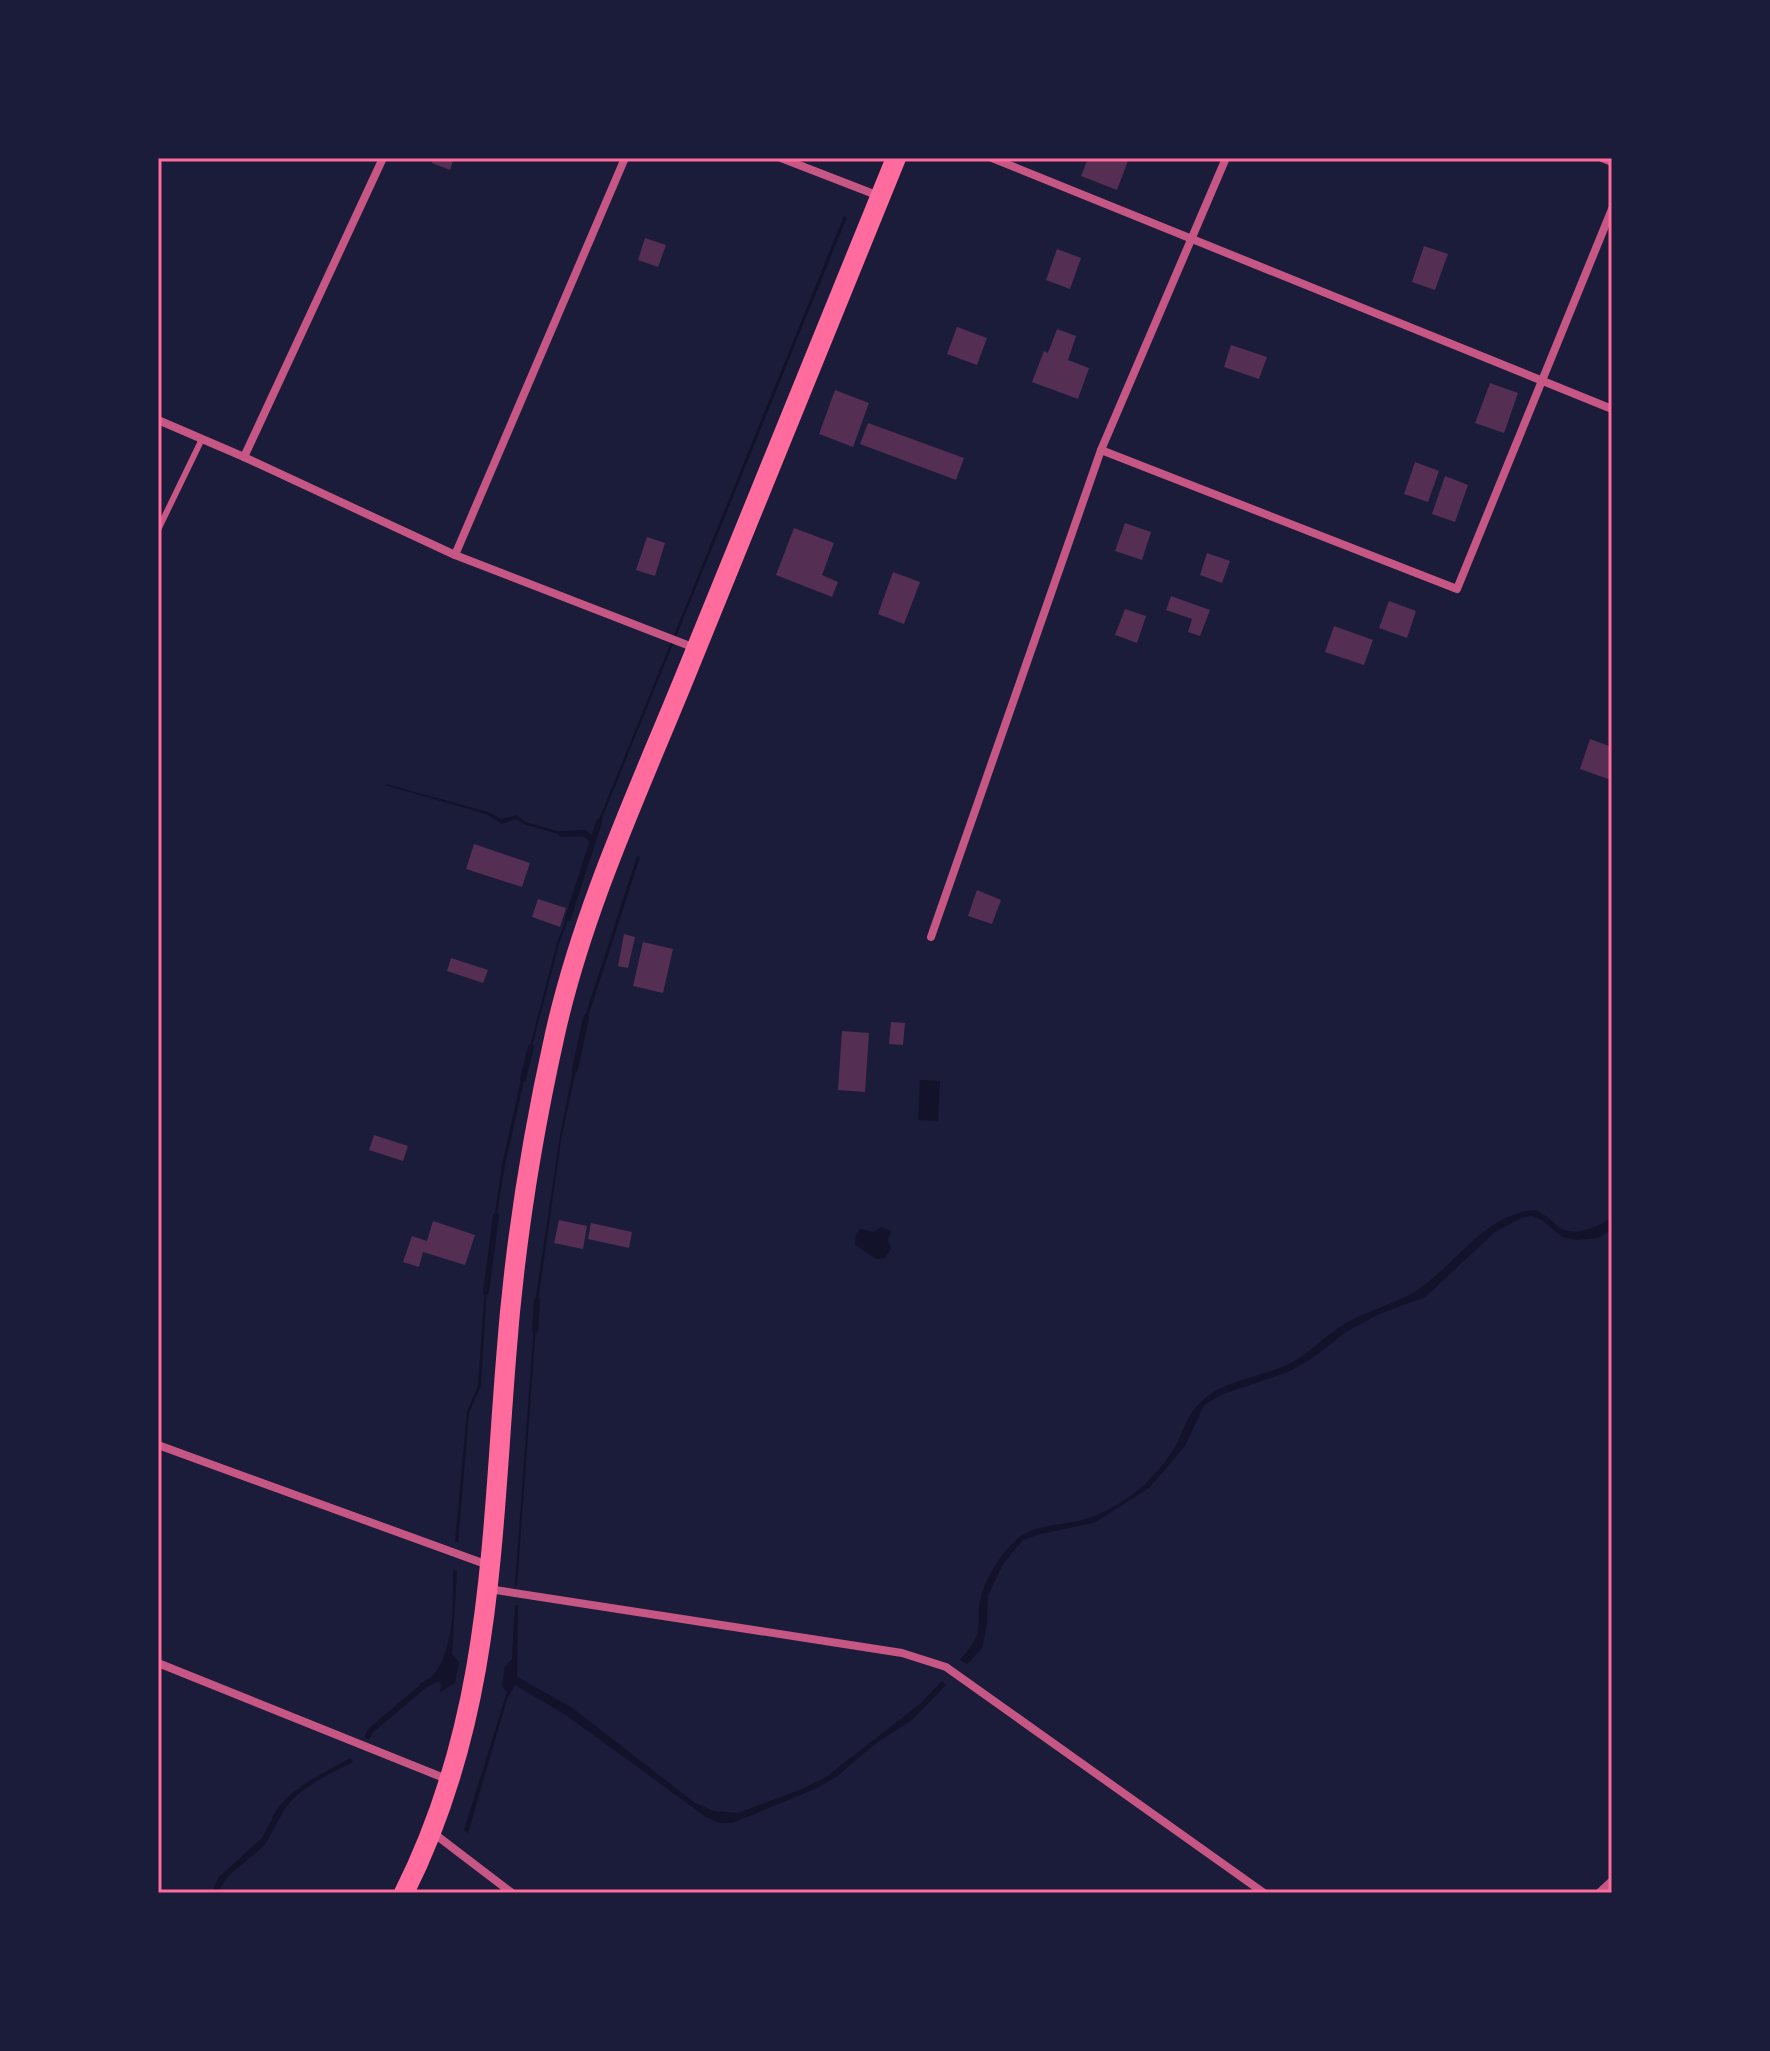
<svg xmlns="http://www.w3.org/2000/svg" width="1770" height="2051" font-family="Lato,sans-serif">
<rect width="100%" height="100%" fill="#1b1b3a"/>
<g fill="#12122b">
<path d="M844 216 847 217 598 828 596 827Z"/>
<path d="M386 784 488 812 502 819 517 815 525 822 568 834V837L524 824 516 819 502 824 486 814 385 785Z"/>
<path d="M637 856 640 857 586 1023 583 1022Z"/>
<path d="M569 911H571L559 944 530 1054H528L557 943Z"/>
<path d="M574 1064 577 1065 561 1140 537 1309H534L560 1136Z"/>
<path d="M523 1071 526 1072 505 1165 496 1220H494L502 1165Z"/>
<path d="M920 1080 940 1081 938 1121 918 1120Z"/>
<path d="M1536 1210C1545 1215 1550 1219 1557 1226 1572 1239 1599 1227 1612 1217V1229L1598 1238 1577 1240 1562 1237 1542 1220 1532 1216 1521 1218 1495 1232 1425 1297 1377 1315 1346 1332 1311 1359 1288 1372 1223 1394 1204 1405 1185 1446 1149 1488 1094 1523 1040 1534 1023 1540 1003 1564 988 1595 987 1624 982 1649 967 1664 960 1660C989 1628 973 1626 982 1593 988 1574 1000 1556 1014 1542 1031 1524 1060 1526 1082 1520 1105 1514 1128 1500 1145 1484 1156 1473 1172 1455 1178 1441 1186 1424 1189 1412 1203 1400 1225 1380 1260 1377 1287 1365 1309 1354 1325 1336 1346 1323 1366 1312 1387 1306 1407 1296 1453 1272 1481 1213 1536 1210Z"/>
<path d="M881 1227 891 1231 888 1240 891 1249 885 1258 876 1259 855 1245 856 1234 860 1229 874 1232Z"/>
<path d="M485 1285 487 1286 481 1386 469 1413 458 1543 455 1542 467 1411 478 1386Z"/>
<path d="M534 1324 536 1325 517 1586 515 1585Z"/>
<path d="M453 1570 457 1571 452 1654 459 1662 455 1683 440 1692 441 1685 439 1681 423 1689 419 1685C424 1681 431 1678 435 1673 455 1646 453 1602 453 1570Z"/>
<path d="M515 1605H518L517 1677 571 1707 695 1803 714 1811 738 1813 802 1789 826 1777 920 1704 942 1681 946 1685 912 1720 876 1743 836 1777 815 1789 732 1823H719L706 1817 566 1715 515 1685 507 1699 468 1833 464 1830 507 1692 502 1686 505 1666 512 1659Z"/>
<path d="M350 1758 353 1762C325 1777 293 1789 279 1819L272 1817C289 1787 322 1775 350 1758Z"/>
<path d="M264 1836 269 1838C257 1859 225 1869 219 1893H212L218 1878Z"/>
</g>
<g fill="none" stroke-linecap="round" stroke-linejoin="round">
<g stroke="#12122b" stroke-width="6">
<path d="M562 834 585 833 593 841"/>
<path d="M568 918 599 822"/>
<path d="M575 1069 586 1018"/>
<path d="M523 1079 531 1047"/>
<path d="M486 1292 496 1216"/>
<path d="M535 1330 537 1301"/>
<path d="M368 1736 370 1731 427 1683"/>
<path d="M263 1842 279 1813"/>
</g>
</g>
<g fill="#542f53">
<path d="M434 158H454L450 170 432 163Z"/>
<path d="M1088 158H1129L1117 190 1081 176Z"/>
<path d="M645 238 666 245 658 267 638 260Z"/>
<path d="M1424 246 1448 254 1435 290 1412 282Z"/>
<path d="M1057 249 1081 258 1070 289 1046 280Z"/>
<path d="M957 327 987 338 977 365 947 354Z"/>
<path d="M1057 329 1076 336 1068 360 1089 368 1078 399 1032 382 1044 351 1048 353Z"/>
<path d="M1231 345 1267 357 1259 379 1224 367Z"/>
<path d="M1490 383 1518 393 1504 433 1475 423Z"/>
<path d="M835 390 869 403 853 447 819 434Z"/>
<path d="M868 423 964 458 956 480 860 444Z"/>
<path d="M1415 462 1439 471 1428 502 1404 494Z"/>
<path d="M1445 476 1468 485 1455 522 1432 514Z"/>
<path d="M1125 523 1151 532 1142 560 1115 551Z"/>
<path d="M794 528 834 543 822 575 838 582 832 597 776 575Z"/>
<path d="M647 537 665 543 655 576 636 570Z"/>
<path d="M1207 553 1230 561 1222 583 1200 575Z"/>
<path d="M893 572 920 582 904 624 878 614Z"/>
<path d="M1171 596 1210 610 1200 636 1188 632 1192 619 1166 610Z"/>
<path d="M1389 601 1416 611 1407 638 1379 628Z"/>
<path d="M1125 609 1146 616 1137 643 1115 635Z"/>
<path d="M1334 626 1373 640 1364 665 1325 652Z"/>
<path d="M1590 739 1612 747 1611 780 1580 769Z"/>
<path d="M474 844 530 863 522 887 466 869Z"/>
<path d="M977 890 1001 900 992 924 968 916Z"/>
<path d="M538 899 566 908 560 927 532 917Z"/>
<path d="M624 934 635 937 628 968 618 966Z"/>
<path d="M643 942 673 949 663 993 633 986Z"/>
<path d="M451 958 488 970 483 983 447 971Z"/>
<path d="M891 1022 905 1023 903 1045 889 1044Z"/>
<path d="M842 1031 869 1033 865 1092 838 1090Z"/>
<path d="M374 1135 408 1146 403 1161 369 1150Z"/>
<path d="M559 1220 587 1226 583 1249 554 1243Z"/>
<path d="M433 1221 475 1235 465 1265 423 1252 419 1267 403 1262 412 1236 427 1241Z"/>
<path d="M591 1223 632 1232 629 1248 588 1239Z"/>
</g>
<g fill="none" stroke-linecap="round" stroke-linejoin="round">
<path stroke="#c65784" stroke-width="6" d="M158 530 202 439"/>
<g stroke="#c65784" stroke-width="8">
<path d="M781 158 879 196"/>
<path d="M992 158 1612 409"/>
<path d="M1602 158 1612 162"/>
<path d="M158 420 244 457 455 555 695 648"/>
<path d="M1101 450 1457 589 1612 209"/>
<path d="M244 457 383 158"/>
<path d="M455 555 625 158"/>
<path d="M931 937 1101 450 1226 158"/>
<path d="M158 1445 488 1565"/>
<path d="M489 1589 902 1653 946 1667 1264 1893"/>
<path d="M158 1663 449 1780"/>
<path d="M432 1832 512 1893"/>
<path d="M1599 1893 1612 1881"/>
</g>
<path stroke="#ff6b9d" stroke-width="20" d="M404 1893C491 1720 491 1546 506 1359 514 1249 531 1141 555 1034 583 909 638 792 686 674 756 502 826 330 896 158"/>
</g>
<rect width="1770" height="2051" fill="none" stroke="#1b1b3a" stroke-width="320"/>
<rect x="160" y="160" width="1450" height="1731" fill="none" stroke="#ff6b9d" stroke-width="3"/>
</svg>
